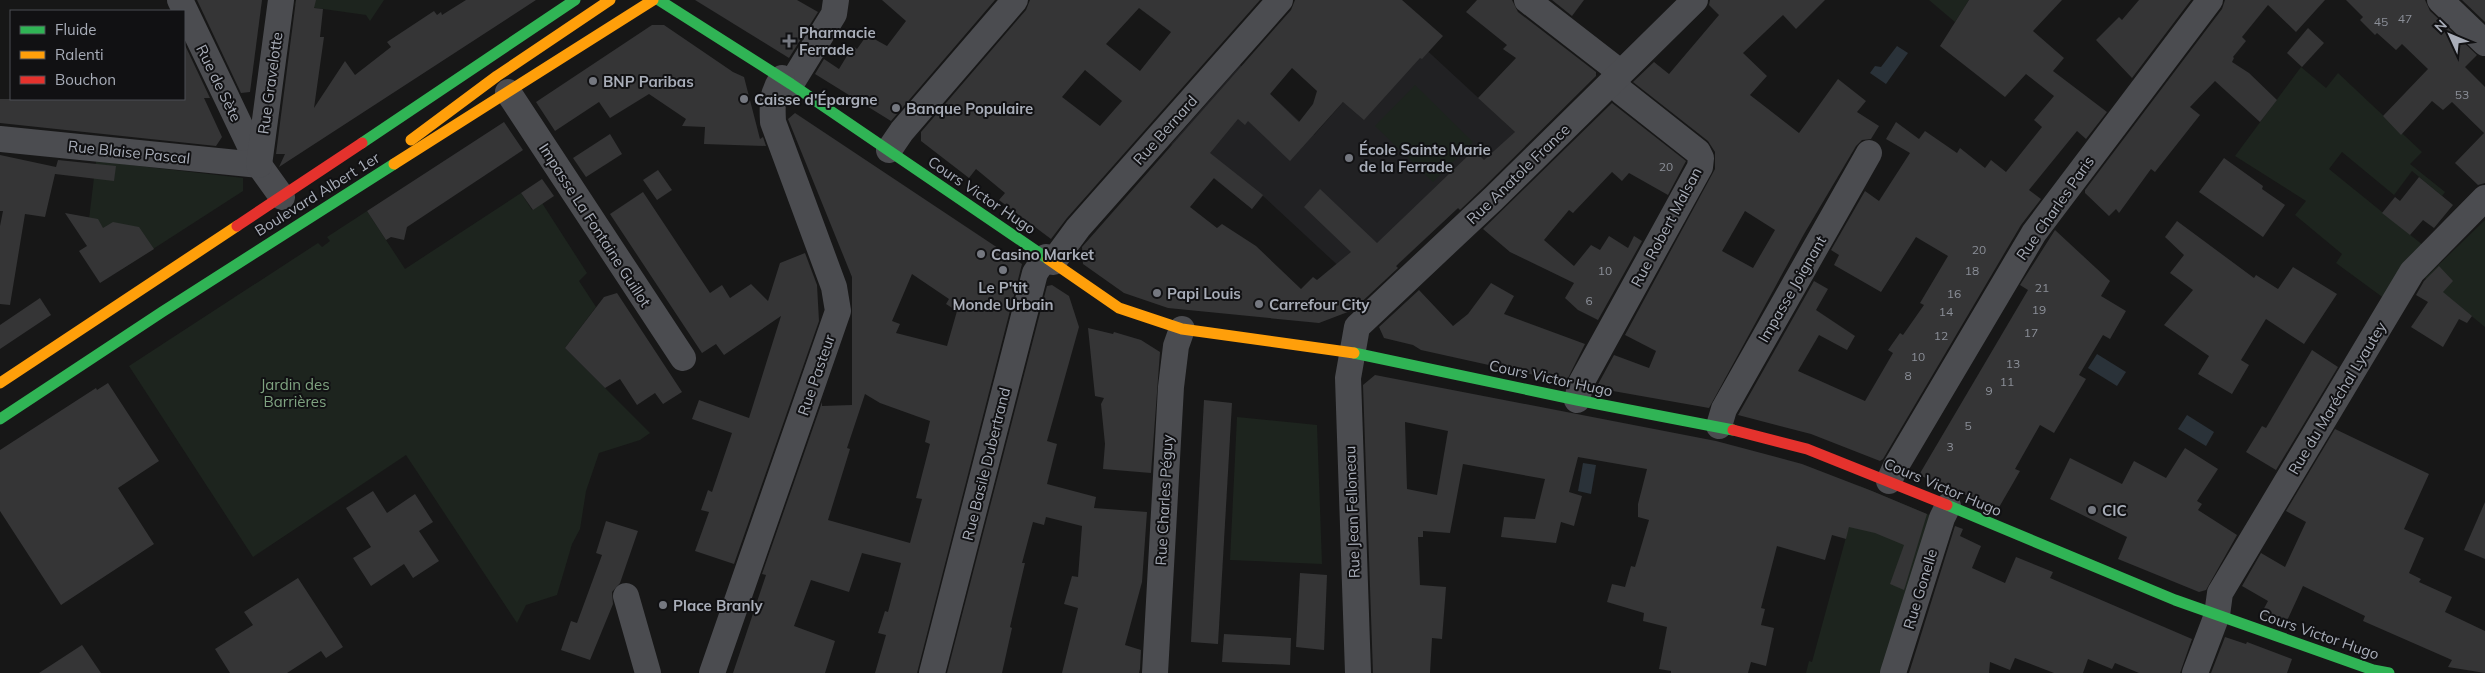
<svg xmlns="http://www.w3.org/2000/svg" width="2485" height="673" font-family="Mulish,sans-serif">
<rect width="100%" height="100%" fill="#171717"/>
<path fill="#212123" d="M1406 31 1527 143 1370 291 1345 272 1263 196 1252 209 1171 144 1240 65 1314 135Z"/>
<g fill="#1d241e">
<path d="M296 0H384L370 21 366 15 295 5Z"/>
<path d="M1929 0H1969L1955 22Z"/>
<path d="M2301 67 2326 88 2338 73 2422 152 2410 164 2445 192 2442 196 2412 171 2394 195 2342 152 2329 169 2424 246 2385 299 2336 263 2342 254 2295 215 2306 201 2235 156Z"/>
<path d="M1415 85 1473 142 1433 182 1375 126Z"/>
<path d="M96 161 243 178V191L122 269 89 219Z"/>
<path d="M521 193 532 210 542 203 587 273 579 281 596 307 565 348 650 433 640 440 599 453 586 491 580 529 572 544 557 595 526 605 517 623 406 455 253 557 129 366 318 243 322 247 330 241 327 237 367 211 405 269Z"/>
<path d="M2485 220V327L2425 278Z"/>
<path d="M1237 417 1317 425 1322 564 1230 560Z"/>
<path d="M1860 486 1934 517 1885 673H1806L1809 661 1812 662Z"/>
</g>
<g fill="#2a3239">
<path d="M1897 46 1908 53 1886 84 1870 73 1875 66 1881 67Z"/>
<path d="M2097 354 2126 372 2117 386 2088 368Z"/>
<path d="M2187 415 2214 432 2206 446 2178 429Z"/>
<path d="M1583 463 1596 465 1591 494 1578 491Z"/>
</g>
<g fill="#353536" fill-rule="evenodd">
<path d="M197 0H262L250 92 241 93Z"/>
<path d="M296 0H316L314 8 323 9 320 37H324L314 108 345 61 355 75 391 47 387 42 434 11 437 15 441 12 442 15 466 0H536L279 167 285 154H276Z"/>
<path d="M695 0H797L818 12 789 58Z"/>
<path d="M882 0H995L891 121 815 74 824 59 839 69 853 46 857 49 867 35 887 46 906 21Z"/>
<path d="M1030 0H1260L1067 218 1051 239 999 200 1005 193 976 169 969 178 921 141V132L1026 10ZM1139 8 1171 32 1140 71 1106 44ZM1085 70 1122 101 1100 126 1062 97Z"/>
<path d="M1295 0H1402L1443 36 1422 59 1420 58 1364 120 1343 102 1290 161 1248 121 1245 125 1238 119 1210 153 1263 195 1252 209 1214 178 1190 207 1217 228 1222 224 1256 246 1301 289 1313 277 1317 280 1351 252 1304 207 1320 189 1377 243 1474 150 1484 160 1515 132 1478 98 1516 58 1503 49 1507 45 1466 12 1477 0H1512L1518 12 1596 72V76L1483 188 1460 210 1458 208 1399 263 1396 266 1398 268 1353 310 1319 323 1168 308 1124 293 1083 264 1082 247 1291 10ZM1292 68 1317 91 1313 104 1299 122 1270 94Z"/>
<path d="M1552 0H1584L1572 16Z"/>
<path d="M1710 0H1825L1796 29 1783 15 1743 53 1767 76 1750 95 1799 133 1838 79 1866 101 1857 112 1879 126 1871 139 1862 140 1856 146 1804 234 1709 408 1596 388 1614 355 1649 368 1656 351 1625 335 1715 169V152L1708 141 1633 82 1654 62 1669 74 1719 15 1709 5ZM1745 211 1775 230 1753 268 1722 251Z"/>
<path d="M1969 0H2062L2033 31 2064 58 2053 71 2107 112 2086 139 2077 131 2029 190 2041 199 2021 225 1883 459 1880 461 1811 434 1738 415 1814 281 1828 289 1816 310 1855 336 1847 350 1819 335 1798 371 1865 401 1893 353 1888 350 1900 333 1903 335 1924 305 1920 303 1948 256 1916 237 1881 292 1834 265 1839 255 1831 250 1865 191 1879 201 1910 153 1886 139 1896 122 1919 139 1925 131 1957 153 1960 148 1985 168 1991 160 2006 172 2042 127 2034 120 2054 96 2026 74 2005 97 1940 46Z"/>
<path d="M2139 0H2191L2132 78 2096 40 2119 17 2122 20Z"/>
<path d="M2225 0H2325L2296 32 2268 5 2242 37 2246 41 2233 57 2234 58 2232 62 2249 73 2277 100 2260 122 2215 81 2190 107 2200 115 2155 172 2151 169 2119 213 2116 209 2109 216 2085 193V190L2222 9Z"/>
<path d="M2346 0H2425L2430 11 2477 55 2465 67 2485 87V183L2478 185 2455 163 2484 133 2452 102 2443 110 2432 101 2401 135 2383 116 2428 69 2402 44 2396 50 2377 33 2375 35 2360 20 2363 17Z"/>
<path d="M2462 0H2485V22Z"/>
<path d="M652 25H664L733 72 744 77 760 139 763 137 766 146 704 144 705 127 682 126 686 119 649 94 610 118 599 102 555 131 536 102Z"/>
<path d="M2308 28 2324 43 2302 67 2287 53Z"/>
<path d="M184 43 210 98H204L222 137 216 146 0 123V99H184Z"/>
<path d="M1612 103 1686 161 1668 195 1629 173 1622 181 1612 172 1573 213 1569 210 1544 240 1574 266 1591 245 1600 250 1609 236 1628 248 1634 236 1642 241 1598 320 1578 310 1565 298 1574 283 1510 252 1483 229Z"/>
<path d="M795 113 1022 264 917 673H875L886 635 878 633 885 611 888 612 901 563 862 553 849 592 811 580 794 626 835 641 825 673H733L766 575 762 574 822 402V406L852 405V277L788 119ZM912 274 949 299 946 304 957 311 947 346 896 333 900 324 892 321ZM865 394 880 403 930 421 925 442 930 444 916 498 922 499 910 543 828 520 850 449 847 448Z"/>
<path d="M504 122 523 150 407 227 404 240 391 237 386 240 367 211Z"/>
<path d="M610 134 622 154 586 177 573 158Z"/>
<path d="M0 155 56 167 58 160 116 166 114 181 55 174 45 217 25 214 10 305 0 304V226L3 211H0Z"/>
<path d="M2224 158 2263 186 2262 189 2285 205 2263 237 2199 192Z"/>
<path d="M658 170 672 190 657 200 643 180Z"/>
<path d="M2419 177 2453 205 2434 228 2423 220 2410 235 2382 213 2395 197 2400 201Z"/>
<path d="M542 179 554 196 533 210 521 193Z"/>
<path d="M643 192 710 293 722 285 730 298 751 284 768 301 780 263 805 253 817 285 819 321 734 564 695 551 709 512 701 510 708 490 712 492 732 433 692 419 699 400 749 418 781 316 724 355 716 344 702 353 610 214Z"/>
<path d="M65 213 98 219 103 228 113 222 139 227 154 249 100 283 79 251 87 246Z"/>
<path d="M2177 221 2254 278 2256 275 2278 289 2293 267 2337 294 2304 344 2266 319 2241 360 2249 365 2232 394 2198 374 2209 356 2164 325 2193 290 2170 273 2184 255 2165 237Z"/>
<path d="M2055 230 2110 281 2101 296 2126 311 2110 339 2103 335 2079 375 2086 379 2054 433 2040 425 2015 469 2020 471 1998 509 1919 475 2028 290 2020 285Z"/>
<path d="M2439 266 2453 281 2443 292 2472 316 2467 323 2459 319 2443 347 2411 327 2428 302 2416 295 2424 281Z"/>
<path d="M1491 283 1514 296 1504 314 1585 344 1566 382 1421 350 1413 345 1384 338 1379 327 1419 290 1453 326 1468 314Z"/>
<path d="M1052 285 1069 296 1079 327 1047 441 1057 444 1047 484 1096 497 1094 508 1147 512 1142 582 1125 645 1141 650 1140 669 1139 673H1062L1078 608 1064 604 1072 576 1078 577 1082 526 1046 517 1044 525 1033 522 1022 563H1025L1010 627 1012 628 1002 673H947L1047 286Z"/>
<path d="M617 293 682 392 663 404 655 393 637 405 620 379 605 388 565 348 604 297Z"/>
<path d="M40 298 51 315 0 349V325Z"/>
<path d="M1088 328 1113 334 1114 332 1141 340 1160 352 1151 473 1103 469 1105 444 1101 404 1104 398 1095 396Z"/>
<path d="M2312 350 2338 367 2276 470 2246 452 2262 426 2266 428Z"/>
<path d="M1375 375 1716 441 1802 464 1872 491 1927 514 1904 590 1890 584 1904 545 1875 533 1849 527 1846 539 1832 535 1825 560 1777 546 1761 608 1765 609 1761 625 1774 628 1766 666 1751 662 1748 673H1671V671L1659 669 1667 627 1643 621 1644 613 1607 602 1612 584 1625 587 1631 566 1635 567 1649 520 1638 517V504L1647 469 1578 457 1569 492 1582 496 1574 526 1561 522 1556 543 1501 537 1504 517 1535 519 1545 479 1463 464 1450 533 1423 531V537H1418L1420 585 1446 587 1442 639 1432 638 1430 673H1373L1363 385ZM1405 422 1448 431 1437 495 1407 489Z"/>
<path d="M108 383 159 461 118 488 154 544 61 605 0 511V450L96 388 97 390Z"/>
<path d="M1204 400 1232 403 1218 644 1191 642Z"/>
<path d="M2335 429 2429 474 2404 529 2424 538 2409 573 2421 579 2419 582 2452 597 2445 612 2485 631V673L2448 667 2452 660 2363 621 2365 616 2303 586 2286 623 2261 614 2268 601 2242 586 2261 553 2285 567 2306 522 2286 511Z"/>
<path d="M2185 448 2218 469 2197 501 2202 504 2198 510 2237 535 2206 590 2199 592 2118 559 2127 537 2050 499 2070 458 2122 484 2134 461 2166 478Z"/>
<path d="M373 491 387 513 415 494 433 522 419 531 439 561 413 578 404 564 371 586 353 558 371 547 346 508Z"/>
<path d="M2485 502V559L2464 550Z"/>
<path d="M606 521 638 531 620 583 612 592 613 604 590 660 561 650 571 621 577 623 602 555 596 553Z"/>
<path d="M1955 526 1963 529 1960 536 1981 546 1972 568 2005 583 2016 557 2053 572 2050 578 2192 639 2180 673H2139L2115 663 2112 669 2088 659 2083 673H2054L2015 658 2010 670 1990 662 1989 673H1909Z"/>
<path d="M1300 573 1327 575 1324 650 1296 647Z"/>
<path d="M298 578 343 647 326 658 321 651 287 673H230L215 649 253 625 244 612Z"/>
<path d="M1224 634 1291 638 1290 665 1222 662Z"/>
<path d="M2225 637 2246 644 2247 642 2292 659 2287 673H2211Z"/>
<path d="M82 645 101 673H39Z"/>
</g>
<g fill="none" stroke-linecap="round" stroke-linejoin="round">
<g stroke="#4b4c50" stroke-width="26">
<path d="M180 0 259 165 282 197"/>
<path d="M1527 0 1620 72"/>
<path d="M2440 0 2485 43"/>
<path d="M791 84 834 14 836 0"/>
<path d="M508 92 683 358"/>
<path d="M0 139 259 165"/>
<path d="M889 150 902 131 1015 0"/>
<path d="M259 165 281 0"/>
<path d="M1053 262 1078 228 1280 0"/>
<path d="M1577 400 1581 383 1700 167 1701 158 1698 152 1622 92 1613 81"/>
<path d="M1719 426 1724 409 1869 153"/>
<path d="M1889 481 1896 466 2034 233 2210 0"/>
<path d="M626 596 648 673"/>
<path d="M712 673 838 311 834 287 773 122C772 103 772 93 782 78"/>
<path d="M932 673 1035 273 1046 257"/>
<path d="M1155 673 1171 387 1176 346 1182 329"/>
<path d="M1358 673 1348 378 1357 327 1493 199 1695 0"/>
<path d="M1893 673 1942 518 1948 506"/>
<path d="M2195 673 2217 615 2220 593 2412 272 2485 198"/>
</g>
<g stroke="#30b455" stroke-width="11">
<path d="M659 0 791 84 1048 259"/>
<path d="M362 143 575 0"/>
<path d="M1354 353 1577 400 1733 430"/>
<path d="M0 419 162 312 394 164"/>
<path d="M1947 505 2175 600 2373 670 2389 673"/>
</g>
<g stroke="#ff9f0a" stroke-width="11">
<path d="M411 140 497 76 610 0"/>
<path d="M394 164 653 0"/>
<path d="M1048 259 1119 308 1182 329 1354 353"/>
<path d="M0 383 237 226"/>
</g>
<g stroke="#e5322d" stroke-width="11">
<path d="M237 226 362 143"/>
<path d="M1733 430 1807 449 1947 505"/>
</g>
</g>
<g fill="#757880" stroke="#111113" stroke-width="2">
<path d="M786.5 33.5h5v5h5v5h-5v5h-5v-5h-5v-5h5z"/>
<circle cx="593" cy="81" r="5"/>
<circle cx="744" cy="99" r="5"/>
<circle cx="896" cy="108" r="5"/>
<circle cx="1349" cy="158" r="5"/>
<circle cx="981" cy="254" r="5"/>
<circle cx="1003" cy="270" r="5"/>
<circle cx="1157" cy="293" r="5"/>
<circle cx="1259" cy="304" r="5"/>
<circle cx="2092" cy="510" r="5"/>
<circle cx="663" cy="605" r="5"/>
</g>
<g text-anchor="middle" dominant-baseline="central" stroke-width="4" stroke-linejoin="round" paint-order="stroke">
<g font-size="12" fill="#8b8f98">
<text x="2405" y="18">47</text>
<text x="2381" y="21">45</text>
<text x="2462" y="94">53</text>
<text x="1666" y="166">20</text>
<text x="1979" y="249">20</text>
<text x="1605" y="270">10</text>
<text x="1972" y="270">18</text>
<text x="2042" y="287">21</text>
<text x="1954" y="293">16</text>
<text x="1589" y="300">6</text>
<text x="2039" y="309">19</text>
<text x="1946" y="311">14</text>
<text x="2031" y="332">17</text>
<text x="1941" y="335">12</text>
<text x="1918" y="356">10</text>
<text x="2013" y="363">13</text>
<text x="1908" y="375">8</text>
<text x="2007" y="381">11</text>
<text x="1989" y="390">9</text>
<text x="1968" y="425">5</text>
<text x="1950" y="446">3</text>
</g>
<g font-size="15" font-weight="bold" fill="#a8adb8" stroke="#111113" text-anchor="start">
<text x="799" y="32">Pharmacie<tspan x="799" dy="17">Ferrade</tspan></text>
<text x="603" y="81">BNP Paribas</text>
<text x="754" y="99">Caisse d'Épargne</text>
<text x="906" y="108">Banque Populaire</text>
<text x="1359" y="149">École Sainte Marie<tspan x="1359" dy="17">de la Ferrade</tspan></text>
<text x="991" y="254">Casino Market</text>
<text x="1003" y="287" text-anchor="middle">Le P'tit<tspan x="1003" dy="17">Monde Urbain</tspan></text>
<text x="1167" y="293">Papi Louis</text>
<text x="1269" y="304">Carrefour City</text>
<text x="2102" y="510">CIC</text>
<text x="673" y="605">Place Branly</text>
</g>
<g font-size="15" fill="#a8adb8" stroke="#111113">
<text transform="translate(219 83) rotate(64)">Rue de Sète</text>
<text transform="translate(270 83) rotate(-82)">Rue Gravelotte</text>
<text transform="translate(1165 130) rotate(-48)">Rue Bernard</text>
<text transform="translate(129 152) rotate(6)">Rue Blaise Pascal</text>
<text transform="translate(1518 174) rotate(-44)">Rue Anatole France</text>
<text transform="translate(317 194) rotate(-32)">Boulevard Albert 1er</text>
<text transform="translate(982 195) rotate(34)">Cours Victor Hugo</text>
<text transform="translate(2055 208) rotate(-55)">Rue Charles Paris</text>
<text transform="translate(595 225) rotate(57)">Impasse La Fontaine Guillot</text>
<text transform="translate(1666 227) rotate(-62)">Rue Robert Malsan</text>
<text transform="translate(1792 289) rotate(-60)">Impasse Joignant</text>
<text transform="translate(816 375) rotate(-71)">Rue Pasteur</text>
<text transform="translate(1551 378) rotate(12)">Cours Victor Hugo</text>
<text transform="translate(2337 398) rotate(-59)">Rue du Maréchal Lyautey</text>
<text transform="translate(986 464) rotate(-76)">Rue Basile Dubertrand</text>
<text transform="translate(1943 487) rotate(23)">Cours Victor Hugo</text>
<text transform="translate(1164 500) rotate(-87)">Rue Charles Péguy</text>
<text transform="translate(1352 512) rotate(-92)">Rue Jean Felloneau</text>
<text transform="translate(1920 589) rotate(-73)">Rue Gonelle</text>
<text transform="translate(2319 634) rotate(19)">Cours Victor Hugo</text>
</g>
<g font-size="15" fill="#7fa381" stroke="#111113">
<text x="295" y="384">Jardin des<tspan x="295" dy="17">Barrières</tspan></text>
</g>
</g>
<rect x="10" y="10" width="175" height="90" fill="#111113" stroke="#4d4f55"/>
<rect x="20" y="26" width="25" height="8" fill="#30b455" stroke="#4d4f55"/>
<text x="55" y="35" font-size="15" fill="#a8adb8">Fluide</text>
<rect x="20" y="51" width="25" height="8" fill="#ff9f0a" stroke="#4d4f55"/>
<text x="55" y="60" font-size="15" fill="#a8adb8">Ralenti</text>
<rect x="20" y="76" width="25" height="8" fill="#e5322d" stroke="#4d4f55"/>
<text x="55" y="85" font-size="15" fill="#a8adb8">Bouchon</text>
<g transform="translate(2450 35) rotate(314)" stroke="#111113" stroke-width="4" paint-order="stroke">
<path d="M0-4L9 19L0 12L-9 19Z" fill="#a8adb8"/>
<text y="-8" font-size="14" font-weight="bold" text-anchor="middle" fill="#a8adb8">N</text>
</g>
</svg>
